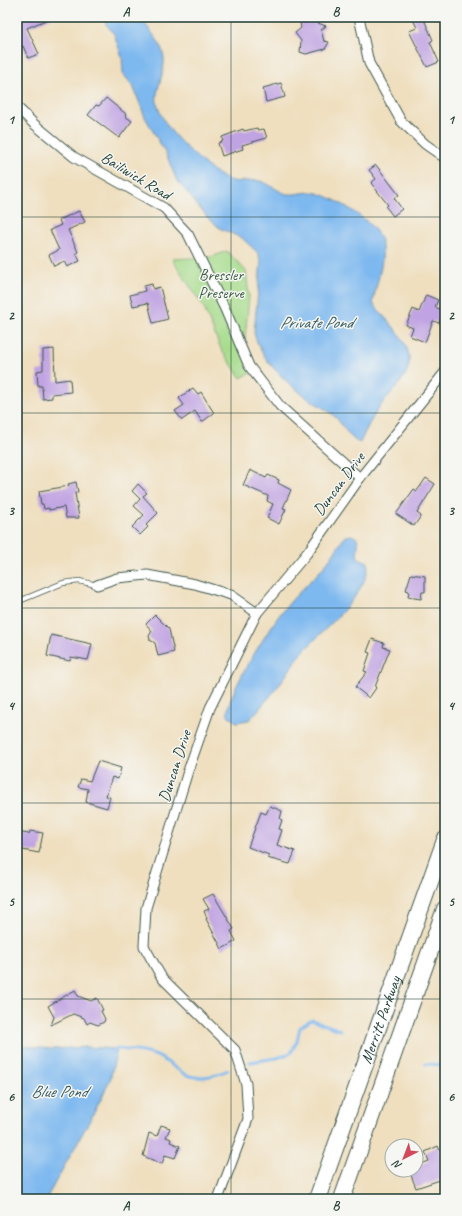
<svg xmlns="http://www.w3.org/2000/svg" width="462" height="1216" font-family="Caveat,sans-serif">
<rect width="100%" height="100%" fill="#f6f6f2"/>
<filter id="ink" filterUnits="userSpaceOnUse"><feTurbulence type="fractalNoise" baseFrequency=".025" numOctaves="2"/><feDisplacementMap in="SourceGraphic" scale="8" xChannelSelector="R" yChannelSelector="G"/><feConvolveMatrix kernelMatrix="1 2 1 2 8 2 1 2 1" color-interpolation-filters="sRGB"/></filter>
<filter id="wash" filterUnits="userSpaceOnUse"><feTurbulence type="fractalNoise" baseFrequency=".012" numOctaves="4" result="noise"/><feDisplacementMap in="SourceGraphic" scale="16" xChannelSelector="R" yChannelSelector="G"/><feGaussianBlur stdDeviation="0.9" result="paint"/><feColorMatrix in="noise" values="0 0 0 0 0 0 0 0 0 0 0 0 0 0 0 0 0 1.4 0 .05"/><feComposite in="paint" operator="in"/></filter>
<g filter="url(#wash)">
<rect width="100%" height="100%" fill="#efdfbf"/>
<path fill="#a6db8b" stroke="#628c60" d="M227 251 246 271 249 296 244 350 256 370 241 378 222 351 203 306 172 259 211 257Z"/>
<g fill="#7db8ef" stroke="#4e7a92">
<path d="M104 17H140C148 29 163 43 164 58 165 70 159 83 157 94 154 109 170 131 180 141 191 152 218 179 233 181 242 183 250 179 260 181 270 184 279 192 287 194 294 195 304 192 311 192 329 193 374 221 380 238 387 259 376 282 373 303 383 317 396 327 404 342 421 372 393 387 379 408 372 418 365 431 360 443 348 439 343 423 333 415 327 409 319 406 312 401 289 385 260 361 254 332L261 262 258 253 242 238 221 229 207 217 176 179 167 156 145 117 133 86 123 74 122 57 114 34 106 24Z"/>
<path d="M352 535 357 538C360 545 356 550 358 558L368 562C371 593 319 633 300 655 294 662 290 670 284 678 274 693 261 707 249 720L236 722 228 715C224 698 269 629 281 613 296 593 316 578 331 558 336 551 340 542 346 536Z"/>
<path d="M17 1045 52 1049 86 1047 117 1049 110 1080 95 1111 46 1199H17Z"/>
</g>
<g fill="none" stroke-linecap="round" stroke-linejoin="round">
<g stroke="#7db8ef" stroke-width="3">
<path d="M114 1050 117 1049C129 1050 142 1051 154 1055 164 1058 173 1067 183 1073 196 1081 215 1076 228 1070"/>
<path d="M250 1062 277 1058 291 1053 297 1041 300 1027 312 1020 340 1030"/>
<path d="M426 1064 445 1065"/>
</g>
</g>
<g id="blocks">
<g fill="#c0a3e2">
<path d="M17 17H53L27 28 39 54 28 58 23 46 17 49Z"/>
<path d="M299 17H315L318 23 326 26 321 30 324 41 329 42 325 49 306 54 300 52 301 41 295 33 301 28Z"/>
<path d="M412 17H423L433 40 430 42 439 62 427 67 409 31 417 28Z"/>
<path d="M281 83 285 97 266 102 263 88Z"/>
<path d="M106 98 126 114 125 116 132 121 119 138 88 115 96 105 99 106Z"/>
<path d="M257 128 258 130 264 129 267 138 242 145 243 149 222 156 218 143 223 141 222 137 243 129 244 131Z"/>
<path d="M376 165 399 195 394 198 402 209 393 216 386 207 388 205 371 183 376 179 369 170Z"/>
<path d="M79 211 85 222 68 230 78 252 76 253 80 261 67 267 64 261 54 266 49 255 59 250 50 230 61 225 59 220Z"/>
<path d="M152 284 153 289 160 287 168 319 153 323 148 303 133 306 130 295 145 291 144 286Z"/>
<path d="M426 295 438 300 435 307 444 311 439 323 433 321 425 342 410 336 413 328 406 325 413 309 419 312Z"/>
<path d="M54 349 55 381 70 379 71 392 52 394V398L43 399 42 386H38L37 371 43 370V350Z"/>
<path d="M193 388 198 394 201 392 214 413 202 422 195 411 182 420 175 411 184 405 179 398Z"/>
<path d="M250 470 266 478 268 475 279 480 278 483 291 490 283 508 286 509 279 524 267 518 273 504 267 501 268 496 243 485Z"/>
<path d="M426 478 435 484 417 513 421 516 414 526 396 514 414 489 417 491Z"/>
<path d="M76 482 78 492 75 493 79 518H66L64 507 49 510V508L44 509 43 504H41L39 491 69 486 68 484Z"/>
<path d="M138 484 147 493 143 496 158 513 146 525 148 527 140 535 132 527 144 515 134 506 141 498 140 499 132 491Z"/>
<path d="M411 574 425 576V592H422L421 599 408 597 409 591 406 590Z"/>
<path d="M155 615 169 629 174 652 158 656 155 643 150 640 149 636 152 631 146 624Z"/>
<path d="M51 635 92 644 88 660 71 657 70 661 47 656Z"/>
<path d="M372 639 384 643 383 647 390 649 375 687 376 688 369 698 355 687 367 672 364 671 370 653 367 652Z"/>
<path d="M98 761 121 768 118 779 112 777 106 796 110 797 107 808 86 802 88 789 78 787 81 779 90 781Z"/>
<path d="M270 806 282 811 280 819 282 820 279 829 282 830 277 845 295 851 290 864 267 858 269 855 248 847 261 812 266 814Z"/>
<path d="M30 831 43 833 39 853 17 849V832L29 834Z"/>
<path d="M213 894 234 929 231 931 236 941 222 949 206 919 207 918 204 911 209 909 203 899Z"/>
<path d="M75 990 78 996 91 1001 97 998 103 1010 101 1011 105 1019 104 1022 98 1025 90 1022 87 1024 84 1018 73 1014 51 1025 54 1017 48 1006Z"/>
<path d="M161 1125 170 1128 166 1137 171 1139 170 1142 180 1146 175 1158 165 1155 162 1164 143 1156 149 1133 157 1136Z"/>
<path d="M438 1146 445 1162V1175L442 1176 443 1179 416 1188 409 1170H416V1166L429 1161 425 1152Z"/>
</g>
</g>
</g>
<g filter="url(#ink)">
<use href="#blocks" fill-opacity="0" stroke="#3e5549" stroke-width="1"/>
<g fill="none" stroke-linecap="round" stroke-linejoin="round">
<defs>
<path id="service" d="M17 602 63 583 79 581 97 585"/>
<g id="minor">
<path d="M359 17 369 63 401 121 425 144 445 158"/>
<path d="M17 107 34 124 74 157 164 208 188 234 225 309 249 366 280 406 360 478"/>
<path d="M97 585 117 578 147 575 195 584 231 595 257 613"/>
<path d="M218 1199 248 1119 246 1084 235 1050 162 978 144 946 146 908 188 771 210 708 257 613 307 553 360 478 445 372"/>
</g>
<g id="motorway">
<path id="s1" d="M317 1199 445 840"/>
<path d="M342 1199 445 909"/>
</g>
</defs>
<use href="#service" stroke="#3e5549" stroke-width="6"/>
<use href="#minor" stroke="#3e5549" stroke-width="11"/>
<use href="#motorway" stroke="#3e5549" stroke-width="18"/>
<use href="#service" stroke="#fff" stroke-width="4.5"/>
<use href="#minor" stroke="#fff" stroke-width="9"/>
<use href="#motorway" stroke="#fff" stroke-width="16"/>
</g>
</g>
<path fill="none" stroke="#1f3d34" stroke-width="1" stroke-opacity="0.55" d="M231 17V1199M17 217H445M17 413H445M17 608H445M17 803H445M17 999H445"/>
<g text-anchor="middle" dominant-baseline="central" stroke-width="3" stroke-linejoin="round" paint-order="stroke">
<g font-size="16" fill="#1f3d34" stroke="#f6f6f2">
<text transform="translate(136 176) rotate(31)">Bailiwick Road</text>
<text transform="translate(339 484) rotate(-53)">Duncan Drive</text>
<text transform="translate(175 766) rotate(-72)">Duncan Drive</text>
<text stroke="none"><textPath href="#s1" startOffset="190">Merritt Parkway</textPath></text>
</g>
<g font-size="16" fill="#3a5d45" stroke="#f6f6f2">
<text x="221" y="275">Bressler<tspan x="221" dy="18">Preserve</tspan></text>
</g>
<g font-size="17" font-style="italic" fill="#365c63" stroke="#f6f6f2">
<text x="316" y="322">Private Pond</text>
<text x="59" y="1091">Blue Pond</text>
</g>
</g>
<rect width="462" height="1216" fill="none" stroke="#f6f6f2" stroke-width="44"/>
<g transform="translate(404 1158) rotate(222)"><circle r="19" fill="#f6f6f2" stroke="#a0aca6"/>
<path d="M0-3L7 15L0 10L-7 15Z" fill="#d1495b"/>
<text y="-6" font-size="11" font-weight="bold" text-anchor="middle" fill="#1f3d34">N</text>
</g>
<rect x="22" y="22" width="418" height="1172" fill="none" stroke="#1f3d34" stroke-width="1.5"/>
<g font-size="13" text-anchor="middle" font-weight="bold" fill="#1f3d34">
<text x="126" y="16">A</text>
<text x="336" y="16">B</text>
<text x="11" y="124">1</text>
<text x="451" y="124">1</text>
<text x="11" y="320">2</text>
<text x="451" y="320">2</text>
<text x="11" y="515">3</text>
<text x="451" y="515">3</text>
<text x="11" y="710">4</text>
<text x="451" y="710">4</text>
<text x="11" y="906">5</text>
<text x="451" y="906">5</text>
<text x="11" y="1101">6</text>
<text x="451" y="1101">6</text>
<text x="126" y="1210">A</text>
<text x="336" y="1210">B</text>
</g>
</svg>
